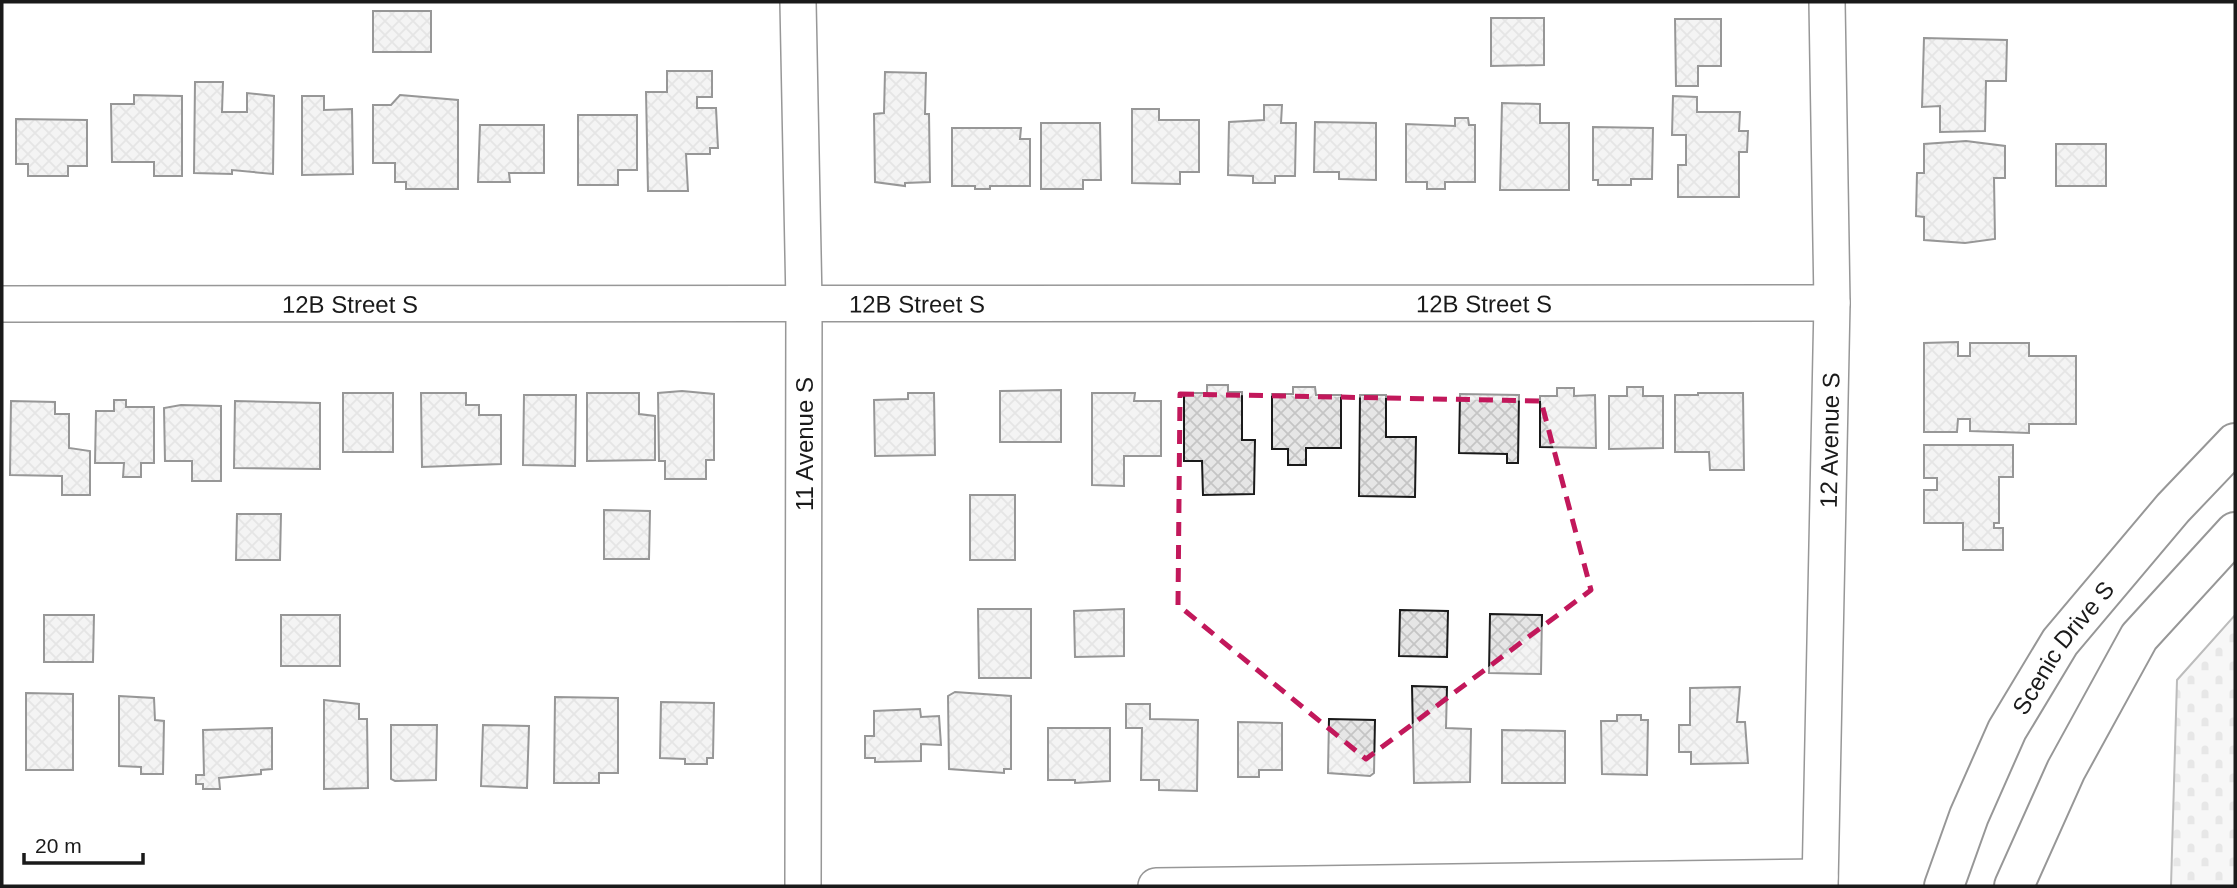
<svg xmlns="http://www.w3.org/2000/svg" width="2237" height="888" font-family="Arial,sans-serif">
<defs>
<pattern id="cemetery-stones" width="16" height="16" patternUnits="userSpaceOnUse" patternTransform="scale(1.75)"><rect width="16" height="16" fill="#ededed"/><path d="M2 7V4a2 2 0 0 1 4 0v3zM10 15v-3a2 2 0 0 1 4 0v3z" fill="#cbcbcb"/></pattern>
<pattern id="building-cross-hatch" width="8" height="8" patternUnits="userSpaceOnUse" patternTransform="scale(1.75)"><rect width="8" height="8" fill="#e6e6e6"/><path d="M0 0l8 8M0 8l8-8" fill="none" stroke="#c5c5c5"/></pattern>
</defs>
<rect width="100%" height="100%" fill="#fff"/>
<path fill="url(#cemetery-stones)" stroke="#6a6a6a" stroke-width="2" d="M2235 615V886H2171L2177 680Z"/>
<g fill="url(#building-cross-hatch)" stroke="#1a1a1a" stroke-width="2">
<rect x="373" y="11" width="58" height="41"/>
<path d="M1491 18H1544V65L1491 66Z"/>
<path d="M1675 19H1721V66H1698V86H1676Z"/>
<path d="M1924 38 2007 40 2006 81H1986L1985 131 1940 132V106L1922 107Z"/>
<path d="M667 71H712V97H697V108H716L718 148H710V154H686L688 191H648L646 92H667Z"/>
<path d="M885 72 926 73 925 114H929L930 182 905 183V186L875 182 874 114 884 113Z"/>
<path d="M195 82H223L222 112H247V93L274 96 273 174 232 170V174L194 173Z"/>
<path d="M134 95 182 96V176H154V162H112L111 104H134Z"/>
<path d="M400 95 458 100V189H406V182H395V163H373V105H391Z"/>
<path d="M302 96H324V110L352 109 353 174 302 175Z"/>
<path d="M1673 96 1697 97V112H1740L1739 131H1748L1747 152H1739V197H1678V165H1686V135H1672Z"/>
<path d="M1502 103 1540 104V123H1569V190H1500Z"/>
<path d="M1264 105H1282L1281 123H1296L1295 176H1275V183H1253V176L1228 175 1229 122 1264 120Z"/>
<path d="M1132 109H1159V120H1199V172H1180V184L1132 183Z"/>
<path d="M578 115H637V170H618V185H578Z"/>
<path d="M1455 118H1468L1469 125H1475V182H1445V189H1427V182H1406V124L1455 126Z"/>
<path d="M16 119 87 120V166H68V176H28V164H16Z"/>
<path d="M1315 122 1376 123V180L1339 179V172H1314Z"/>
<path d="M1041 123H1100L1101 180H1083V189H1041Z"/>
<path d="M480 125H544V173H509L510 182H478Z"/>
<path d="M1593 127 1653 128 1652 179H1631V185H1598V180H1593Z"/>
<path d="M952 128H1021L1020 139H1030V186H990V189H975V186H952Z"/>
<path d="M1966 141 2005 146V178H1994L1995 239 1965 243 1924 240V217L1916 216 1917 173H1924V144Z"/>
<rect x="2056" y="144" width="50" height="42"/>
<path d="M1958 342V356H1970V343H2029V356H2076V424H2029V433L1970 431V419H1958L1957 432H1924V343Z"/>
<path d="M1207 385H1228V392H1242V440H1255L1254 494 1203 495 1202 461H1184V393H1207Z"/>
<path d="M1293 387H1315L1316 395H1341V448H1306V465H1288V449H1272V394H1293Z"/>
<path d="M1627 387H1643V396H1663V448L1609 449V396H1627Z"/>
<path d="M1557 388H1574V396L1595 395 1596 448 1540 447V396H1557Z"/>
<path d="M1061 390V442H1000V391Z"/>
<path d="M682 391 714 394V460H706V479H665V461H659L658 393Z"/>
<rect x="343" y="393" width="50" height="59"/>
<path d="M421 393H466V405H479V415H501V464L422 467Z"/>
<path d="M587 393H639V414L655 416V460L587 461Z"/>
<path d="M908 393H934L935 455 875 456 874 400 908 399Z"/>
<path d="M1092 393H1135L1134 401H1161V456H1124V486L1092 485Z"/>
<path d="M1698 393H1743L1744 470H1710L1709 452H1675V395H1698Z"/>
<path d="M1460 394 1519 395 1518 463H1507V454L1459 453Z"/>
<path d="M524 395H576L575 466 523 465Z"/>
<path d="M1360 395H1386V437H1416L1415 497 1359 496Z"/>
<path d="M114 400H126V407H154V463H141V477H123L124 463H95L96 411H114Z"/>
<path d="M11 401 55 402V414H69V448L90 451V495H62V476L10 475Z"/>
<path d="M235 401 320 403V469L234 468Z"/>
<path d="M181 405 221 406V481H192V461H165L164 408Z"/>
<path d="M1924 445H2013V477H1999V523H1994V528H2003V550H1963V523H1924V490H1937V478H1924Z"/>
<rect x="970" y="495" width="45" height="65"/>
<path d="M604 510 650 511 649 559H604Z"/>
<path d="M237 514H281L280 560H236Z"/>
<path d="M978 609H1031V678H979Z"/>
<path d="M1124 609V656L1075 657 1074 611Z"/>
<path d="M1400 610 1448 611 1447 657 1399 656Z"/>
<path d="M1490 614 1542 615 1541 674 1489 673Z"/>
<path d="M44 615H94L93 662H44Z"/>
<rect x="281" y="615" width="59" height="51"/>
<path d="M1412 686 1447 687 1446 728 1471 729 1470 782 1414 783Z"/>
<path d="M1740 687 1737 722H1745L1748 763 1691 764V752H1679V725H1690V688Z"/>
<path d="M955 692 1011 696V769H1004V773L949 769 948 696Z"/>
<path d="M26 693 73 694V770H26Z"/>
<path d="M119 696 154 698 155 720 164 721 163 774H141V767L119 766Z"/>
<path d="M555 697 618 698V773H599V783H554Z"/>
<path d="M324 700 359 704V719H367L368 788 324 789Z"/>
<path d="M661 702 714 703 713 758H707V764H685V759L660 758Z"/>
<path d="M1126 704H1150V719L1198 720 1197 791 1159 790V780H1141L1142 728H1126Z"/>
<path d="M920 709 921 717 939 716 941 745 921 744V761L875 762V758H865V736H874V711Z"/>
<path d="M1617 715H1641V720H1648L1647 775 1602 774 1601 721H1617Z"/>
<path d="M1329 719 1375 720 1374 773 1370 776 1328 773Z"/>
<path d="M1238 722 1282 723V770H1259V777H1238Z"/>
<path d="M391 725H437L436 780 395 781 391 779Z"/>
<path d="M483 725 529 726 527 788 481 786Z"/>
<path d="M272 728V769L261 770V774L219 778 220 789H203V784H196V775H204L203 730Z"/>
<path d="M1048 728H1110V781L1075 783V780H1048Z"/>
<path d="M1502 730 1565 731V783H1502Z"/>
</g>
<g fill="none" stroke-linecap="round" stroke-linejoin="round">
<defs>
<g id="street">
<path d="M798 2 804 303 803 886"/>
<path id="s1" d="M2 304 1832 303"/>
<path d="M1156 886 1820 877"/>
<path id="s2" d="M1820 886 1832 303 1827 2"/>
</g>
<g id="primary">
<path id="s3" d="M1944 886 1969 816 2007 730 2060 642 2173 508 2235 443"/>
<path d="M2014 886 2066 770 2139 637 2235 532"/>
</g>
</defs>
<use href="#street" stroke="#1a1a1a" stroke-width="38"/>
<use href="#primary" stroke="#1a1a1a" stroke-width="42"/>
<use href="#street" stroke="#fff" stroke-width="35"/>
<use href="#primary" stroke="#fff" stroke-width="38"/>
</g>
<path d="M0 0H2237V888H0ZM1180 394 1541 401 1591 590 1366 759 1178 605Z" fill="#fff" fill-opacity=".55" fill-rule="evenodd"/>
<path fill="none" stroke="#c2185b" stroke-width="5" stroke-dasharray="14 9" stroke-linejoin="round" d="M1180 394 1541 401 1591 590 1366 759 1178 605Z"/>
<g text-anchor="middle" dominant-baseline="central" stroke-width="5" stroke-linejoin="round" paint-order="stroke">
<g font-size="24" fill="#1a1a1a" stroke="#fff">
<text stroke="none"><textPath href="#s1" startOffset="915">12B Street S</textPath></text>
<text stroke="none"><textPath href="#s1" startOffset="1482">12B Street S</textPath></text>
<text stroke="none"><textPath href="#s1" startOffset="348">12B Street S</textPath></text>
<text stroke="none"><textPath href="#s2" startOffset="446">12 Avenue S</textPath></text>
<text transform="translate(804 444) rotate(-90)">11 Avenue S</text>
<text stroke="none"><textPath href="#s3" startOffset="268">Scenic Drive S</textPath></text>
</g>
</g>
<rect width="2237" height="888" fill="none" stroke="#1a1a1a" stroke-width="7"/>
<path d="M24 853v10h119v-10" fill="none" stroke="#1a1a1a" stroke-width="3.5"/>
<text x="35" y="853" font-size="21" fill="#1a1a1a" stroke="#ffffff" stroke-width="5" paint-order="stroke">20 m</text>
</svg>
